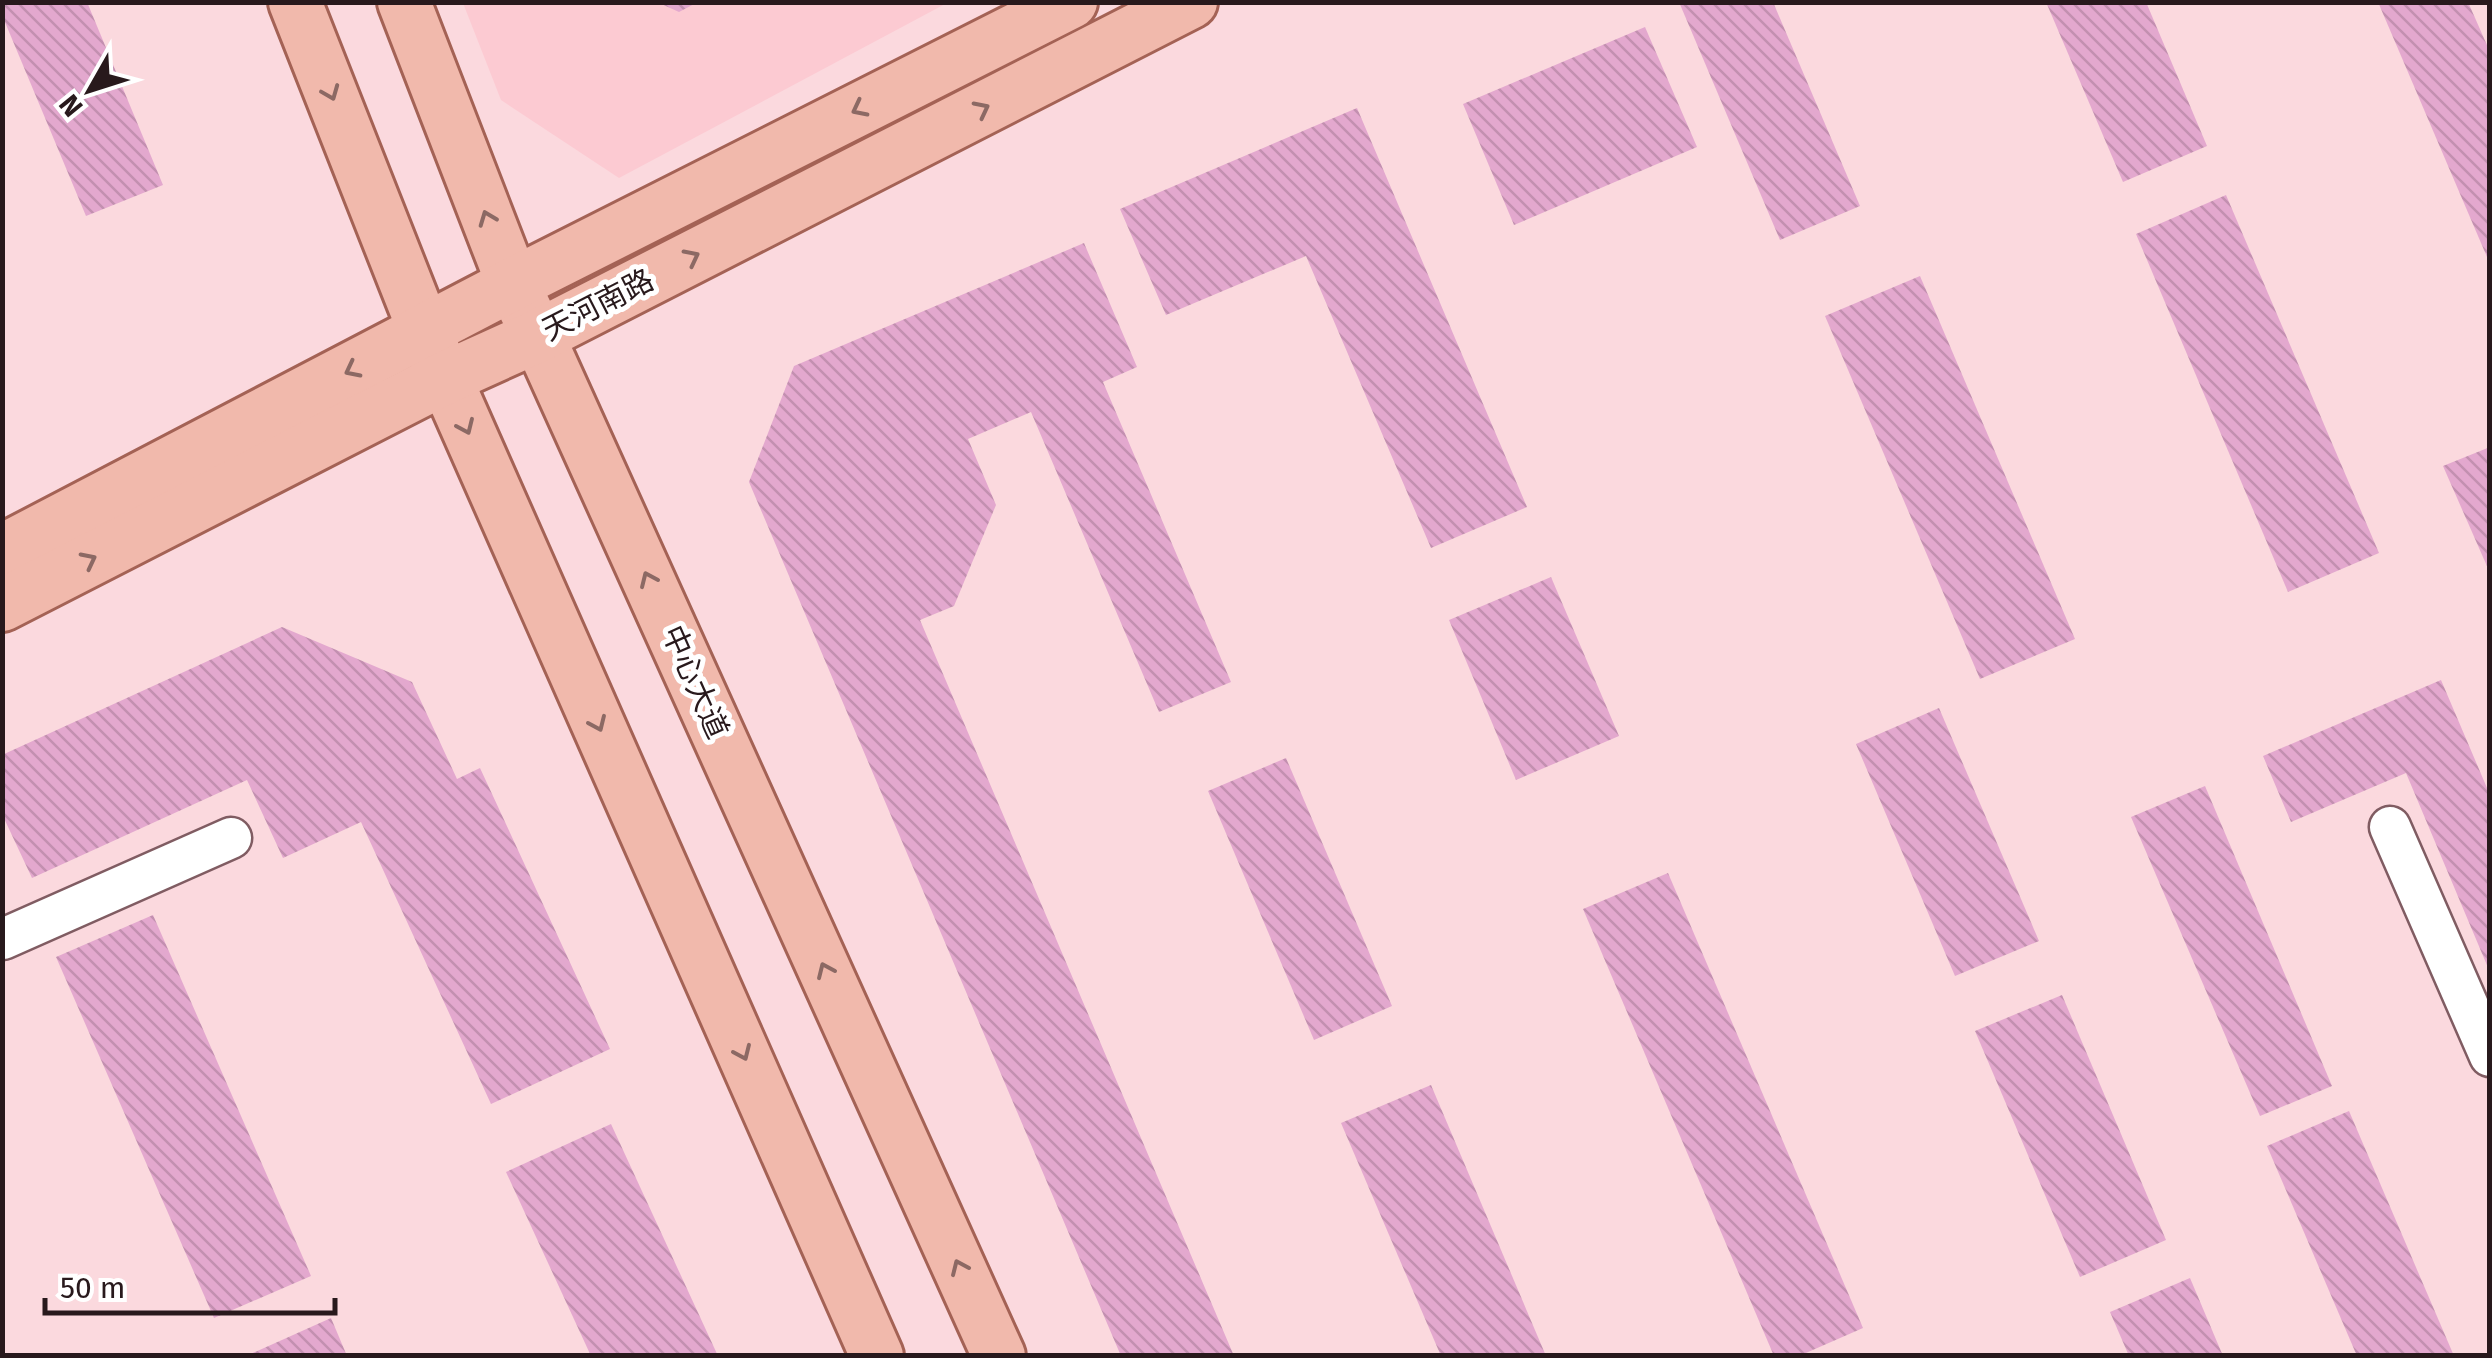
<svg xmlns="http://www.w3.org/2000/svg" width="2492" height="1358" font-family="'Fira Sans','Noto Sans SC',sans-serif">
<defs>
<pattern id="building-back-hatch" width="6" height="6" patternUnits="userSpaceOnUse" patternTransform="scale(2.5)"><rect width="6" height="6" fill="#e3a8ce"/><path d="M-1 5l2 2M0 0l6 6M5-1l2 2" fill="none" stroke="#c390b0"/></pattern>
</defs>
<rect width="100%" height="100%" fill="#fbd9de"/>
<path fill="#fccad2" d="M463 3H947L619 178 501 100Z"/>
<g fill="url(#building-back-hatch)">
<path d="M2 2H87L163 185 86 216 2 15Z"/>
<path d="M657 2H698L679 12Z"/>
<path d="M1679 2H1773L1860 206 1780 240Z"/>
<path d="M2046 2H2146L2207 146 2123 182Z"/>
<path d="M2378 2H2468L2490 52V264Z"/>
<path d="M1645 27 1697 147 1514 225 1463 104Z"/>
<path d="M1357 108 1527 507 1431 548 1306 256 1166 315 1120 209Z"/>
<path d="M2226 195 2379 553 2288 592 2136 234Z"/>
<path d="M1084 243 1137 367 1103 382 1231 682 1159 712 1031 412 968 439 996 505 954 606 920 620 1234 1356H1121L749 482 794 366Z"/>
<path d="M1920 276 2075 639 1980 679 1825 316Z"/>
<path d="M2490 447V573L2443 466Z"/>
<path d="M1551 577 1619 736 1516 780 1449 620Z"/>
<path d="M282 627 412 682 457 779 480 768 610 1049 491 1104 361 822 283 858 247 780 32 878 2 814V755Z"/>
<path d="M2441 680 2490 795 2489 970 2406 773 2291 822 2263 756Z"/>
<path d="M1939 708 2039 941 1955 976 1856 744Z"/>
<path d="M1286 758 1392 1006 1314 1040 1208 791Z"/>
<path d="M2205 786 2332 1086 2260 1116 2131 817Z"/>
<path d="M1668 873 1863 1328 1799 1356H1774L1583 909Z"/>
<path d="M153 915 311 1276 214 1318 56 957Z"/>
<path d="M2062 995 2166 1240 2080 1277 1975 1031Z"/>
<path d="M1431 1085 1546 1356H1441L1341 1123Z"/>
<path d="M2349 1111 2454 1356H2357L2267 1146Z"/>
<path d="M611 1124 718 1356H591L506 1172Z"/>
<path d="M2190 1278 2223 1356H2129L2110 1312Z"/>
<path d="M331 1318 347 1356H246Z"/>
</g>
<g fill="none" stroke-linecap="round" stroke-linejoin="round">
<defs>
<g id="minor">
<path d="M2390 827 2490 1056"/>
<path d="M2 937 3 939 231 838"/>
</g>
<g id="major">
<path d="M295 2 425 332 877 1356"/>
<path d="M404 2 513 284 538 336 999 1356"/>
<path d="M2 551 513 284 1071 2"/>
<path d="M2 605 445 378 538 336 1191 2"/>
</g>
</defs>
<use href="#minor" stroke="#805c62" stroke-width="45"/>
<use href="#major" stroke="#a46255" stroke-width="58"/>
<use href="#minor" stroke="#fff" stroke-width="40"/>
<use href="#major" stroke="#f1b9ac" stroke-width="52"/>
</g>
<defs><path id="oneway-chevron" d="M-2-3.5L2.5 0L-2 3.5" fill="none" stroke-width="1.6" stroke-linecap="round" stroke-linejoin="round" transform="scale(2.5)"/></defs>
<g stroke="#8c6964">
<use href="#oneway-chevron" transform="translate(331 93) rotate(68)"/>
<use href="#oneway-chevron" transform="translate(859 109) rotate(153)"/>
<use href="#oneway-chevron" transform="translate(982 109) rotate(-27)"/>
<use href="#oneway-chevron" transform="translate(487 218) rotate(-111)"/>
<use href="#oneway-chevron" transform="translate(692 257) rotate(-27)"/>
<use href="#oneway-chevron" transform="translate(352 370) rotate(153)"/>
<use href="#oneway-chevron" transform="translate(466 427) rotate(66)"/>
<use href="#oneway-chevron" transform="translate(89 560) rotate(-27)"/>
<use href="#oneway-chevron" transform="translate(648 579) rotate(-114)"/>
<use href="#oneway-chevron" transform="translate(598 724) rotate(66)"/>
<use href="#oneway-chevron" transform="translate(825 970) rotate(-114)"/>
<use href="#oneway-chevron" transform="translate(743 1053) rotate(66)"/>
<use href="#oneway-chevron" transform="translate(959 1267) rotate(-114)"/>
</g>
<g text-anchor="middle" dominant-baseline="central" stroke-width="10" stroke-linejoin="round" paint-order="stroke">
<g font-size="30" fill="#28191c" stroke="#fff">
<text transform="translate(598 305) rotate(-27)">天河南路</text>
<text transform="translate(695 682) rotate(66)">中心大道</text>
</g>
</g>
<rect width="2492" height="1358" fill="none" stroke="#28191c" stroke-width="10"/>
<g transform="translate(90 90) rotate(231)" stroke="#ffffff" stroke-width="8" paint-order="stroke">
<path d="M0-8L18 38L0 25L-18 38Z" fill="#28191c"/>
<text y="-15" font-size="28" font-weight="bold" text-anchor="middle" fill="#28191c">N</text>
</g>
<path d="M45 1298v15h290v-15" fill="none" stroke="#28191c" stroke-width="5"/>
<text x="60" y="1298" font-size="30" fill="#28191c" stroke="#ffffff" stroke-width="8" paint-order="stroke">50 m</text>
</svg>
